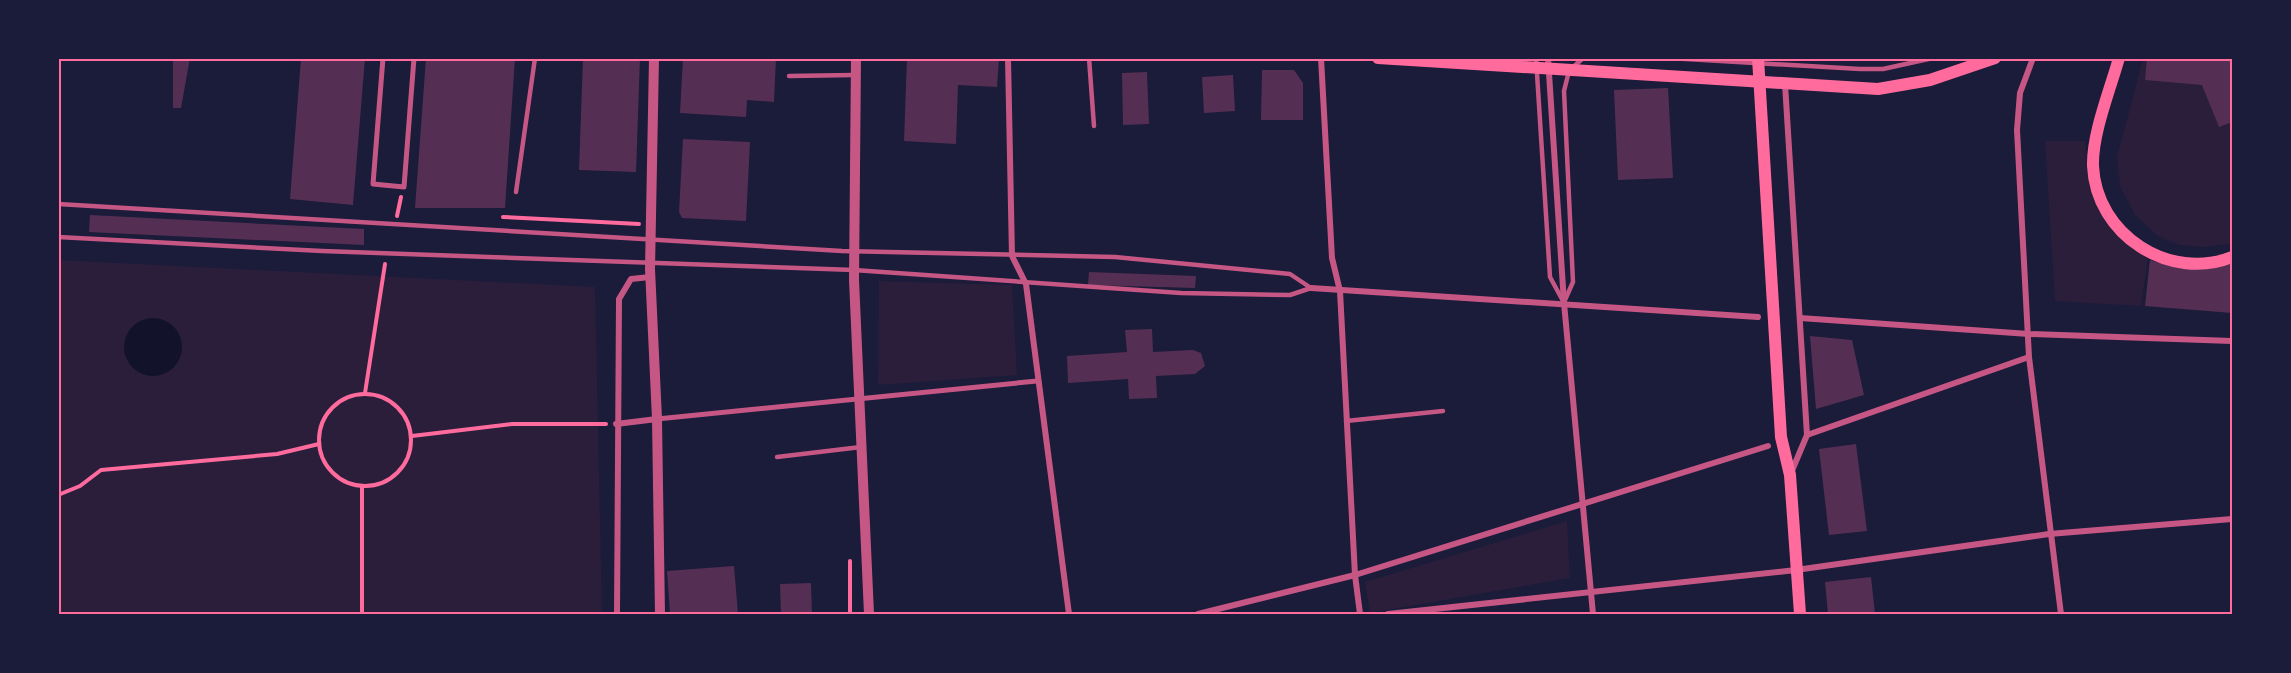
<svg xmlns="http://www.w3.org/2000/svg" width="2291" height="673" font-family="'Sofia Sans Condensed',sans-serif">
<rect width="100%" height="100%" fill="#1b1b3a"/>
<g fill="#2a1e3b">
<path d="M2143 59H2232V242L2230 244 2202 247 2179 245 2158 236 2135 215 2120 186 2117 157Z"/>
<path d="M2045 141H2085C2088 179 2095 215 2125 242 2132 248 2138 254 2148 257L2141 306 2055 301Z"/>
<path d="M59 260 595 287 602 614H59Z"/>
<path d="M879 281 1012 285 1017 375 878 385Z"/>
<path d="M1567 521 1570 578 1370 613 1365 582Z"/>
</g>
<circle fill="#12122b" cx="153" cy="347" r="29"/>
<g fill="#542f53">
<path d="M173 58H190L181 108H173Z"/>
<path d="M301 58H365L353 205 290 199Z"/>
<path d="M426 58H515L505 208H415Z"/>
<path d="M583 58H640L636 172 579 170Z"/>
<path d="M683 58H776L774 102 747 100 746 117 680 113Z"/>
<path d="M907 58H999L997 87 958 85 956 144 904 141Z"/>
<path d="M2147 58H2232V122L2219 127 2202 85 2145 80Z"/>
<path d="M1262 70H1294L1303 83V120H1261Z"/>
<path d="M1147 72 1149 124 1123 125 1122 73Z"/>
<path d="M1233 75 1235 111 1204 113 1202 77Z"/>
<path d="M1668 88 1673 178 1618 180 1614 90Z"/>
<path d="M683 139 750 142 746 221 682 218 679 212Z"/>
<path d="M90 215 364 229V245L89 232Z"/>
<path d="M2150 260 2173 267 2204 269 2232 261V313L2145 306Z"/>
<path d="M1089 272 1196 276 1195 288 1088 285Z"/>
<path d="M1152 329 1153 352 1193 350 1201 353 1205 366 1195 374 1156 376 1157 398 1129 399 1128 379 1068 383 1067 356 1127 352 1125 330Z"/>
<path d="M1810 336 1852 340 1864 395 1816 409Z"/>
<path d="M1856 444 1867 531 1829 535 1819 449Z"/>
<path d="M734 566 738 614H670L667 571Z"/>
<path d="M1871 577 1875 614H1828L1825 582Z"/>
<path d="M811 583 812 614H781L780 584Z"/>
</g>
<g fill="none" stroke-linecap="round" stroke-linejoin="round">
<g stroke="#ff6b9d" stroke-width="4">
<path d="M397 216 401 197"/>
<path d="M503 217 639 224"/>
<path d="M365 393 385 264"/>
<circle cx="365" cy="440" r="46"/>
<path d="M412 436 512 424H606"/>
<path d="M362 486V614"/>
<path d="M58 495 80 486 101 470 277 454 319 444"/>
<path d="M850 561V614"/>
</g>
<g stroke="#c65784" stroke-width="4.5">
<path d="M1089 58 1094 126"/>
<path d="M1536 58 1550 277 1563 301"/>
<path d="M1669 58 1860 69H1883L1933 58"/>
<path d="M789 76 854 75"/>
<path d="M516 192 535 58"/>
<path d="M58 204 842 251 1115 257 1290 274 1311 288"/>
<path d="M58 237 322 251 854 270 1181 293 1290 295 1311 288"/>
<path d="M1565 300 1573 282 1564 91 1569 71 1583 58"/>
<path d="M1346 421 1443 411"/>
<path d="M777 457 861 447"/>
</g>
<g stroke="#c65784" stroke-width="5">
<path d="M383 58 373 184 404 187 414 58"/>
<path d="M657 419 1037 381"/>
</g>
<g stroke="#c65784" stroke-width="6">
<path d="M1008 58 1012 256 1026 284 1069 614"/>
<path d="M1321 58 1332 258 1340 291 1355 575 1360 614"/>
<path d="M1548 58 1564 303 1593 614"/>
<path d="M2033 58 2020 93 2017 130 2029 357 2061 614"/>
<path d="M1785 84 1807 435 1791 473"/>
<path d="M1311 288 1758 317"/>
<path d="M1800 318 2029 334 2232 341"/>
<path d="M616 424 657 419"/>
<path d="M1807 435 2029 357"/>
<path d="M617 614 619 299 631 279 650 277"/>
<path d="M1198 614 1355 575 1768 446"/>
<path d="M1388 614 1796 570 2049 534 2232 519"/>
</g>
<g stroke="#c65784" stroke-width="10">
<path d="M654 58 650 269 657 419 660 614"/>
<path d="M856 58 854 280 869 614"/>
</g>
<g stroke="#ff6b9d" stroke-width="12">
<path d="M1378 58 1878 89 1930 80 1995 58"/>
<path d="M1758 58 1781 437 1790 475 1800 614"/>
<path d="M2119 58C2110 90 2092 134 2093 166 2096 235 2170 282 2232 257"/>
</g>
</g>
<rect width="2291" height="673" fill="none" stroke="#1b1b3a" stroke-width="120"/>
<rect x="60" y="60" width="2171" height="553" fill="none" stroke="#ff6b9d" stroke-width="2"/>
</svg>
